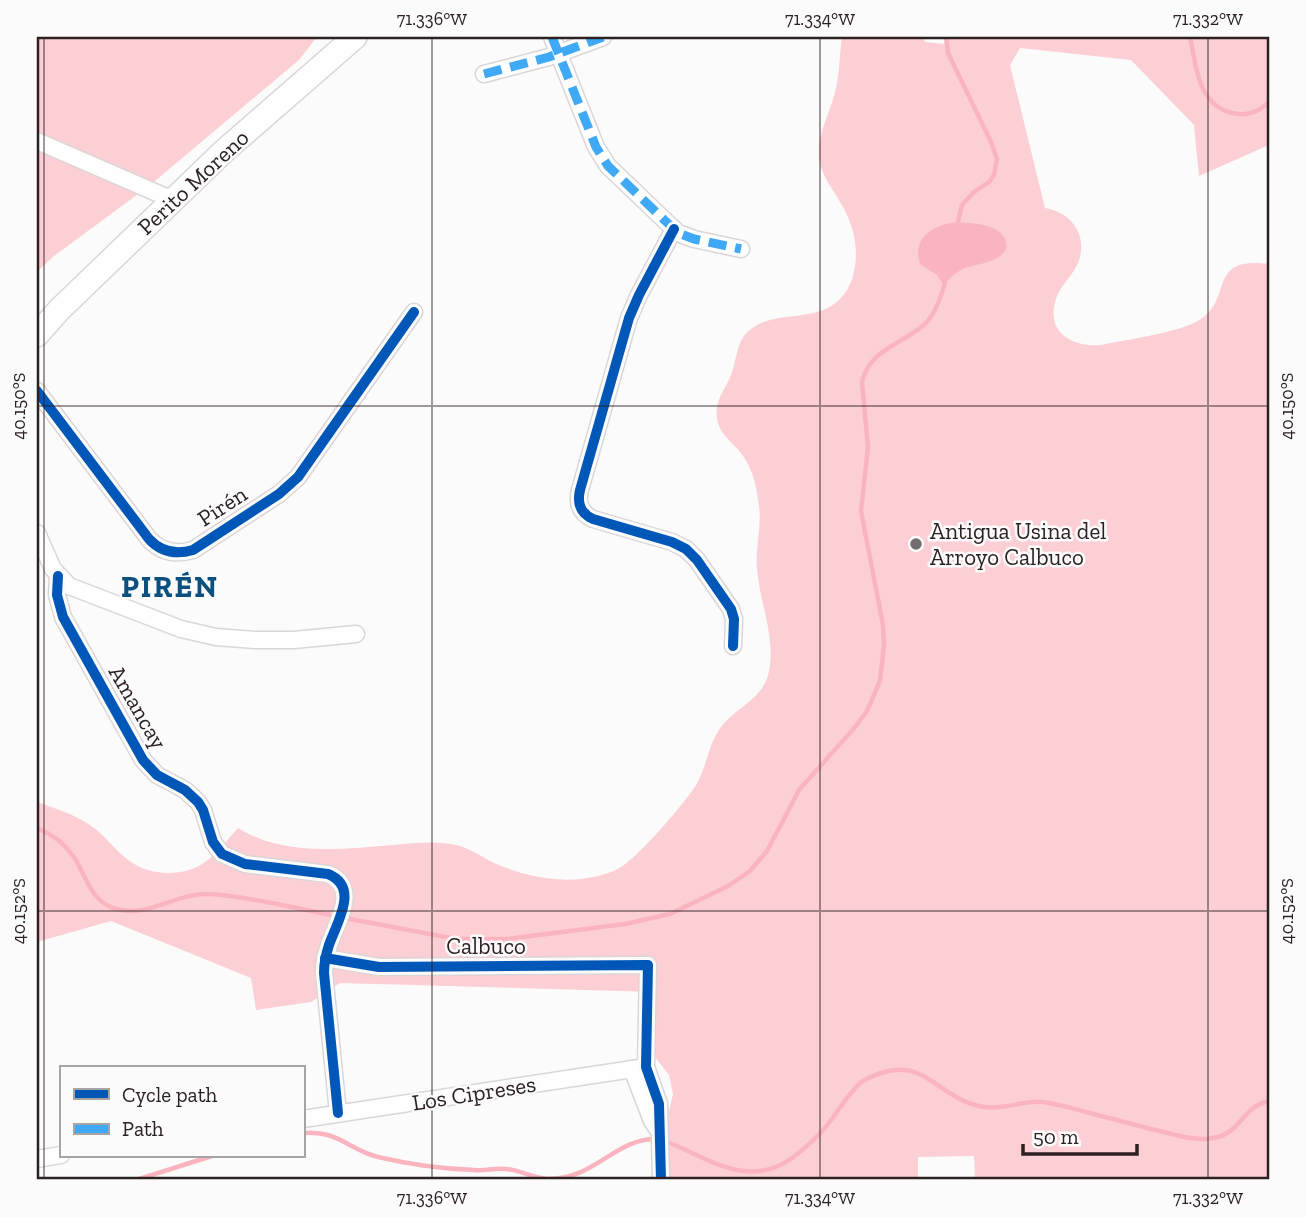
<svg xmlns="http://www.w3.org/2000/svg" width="1306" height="1217" font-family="'Zilla Slab',serif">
<rect width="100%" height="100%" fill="#fbfbfb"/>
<g fill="#fccfd5">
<path d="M37 37H317L299 60 149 186 54 256 37 272Z"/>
<path d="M842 37H923L925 42 946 44V37H1269V145L1199 176 1194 125 1131 60 1020 48 1010 65 1045 208C1075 213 1091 241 1075 269 1069 279 1061 286 1057 296 1044 331 1070 347 1101 345 1128 339 1180 333 1201 319 1234 296 1207 256 1269 264V1180L975 1179 974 1156 918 1157V1180H668L664 1133 673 1094 669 1075 655 1057V992L340 983 311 1002 256 1010 251 978 111 921 37 942V802C56 809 75 814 91 826 105 835 114 849 127 859 146 875 177 877 199 866 213 859 227 840 238 828 285 857 341 849 394 845 416 843 441 840 463 847 474 851 484 858 494 863 528 878 566 885 602 875 609 873 616 870 621 867 639 856 685 803 696 785 707 767 708 744 721 727 737 706 764 699 769 671 776 637 759 601 757 568 755 547 762 527 759 506 757 490 754 473 745 459 733 439 714 436 717 407 719 395 727 386 731 375 736 363 736 347 744 336 770 302 830 333 851 282 861 255 855 226 840 202 832 188 822 176 819 159 817 137 827 119 833 99 840 80 839 56 842 37Z"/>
</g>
<path fill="#fab4bf" d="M958 222C973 223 1002 224 1006 242 1008 247 1005 252 1000 256 979 270 963 259 944 286L937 275 920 264C911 237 935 224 958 222Z"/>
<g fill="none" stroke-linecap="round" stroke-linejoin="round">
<g stroke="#fab4bf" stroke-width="4.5">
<path d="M946 37 948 53 991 142 997 159 994 175 989 182 974 192 962 205 957 226"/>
<path d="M1190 37C1197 69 1198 110 1239 114 1250 115 1261 110 1269 102"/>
<path d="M37 828C52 834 65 844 74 857 87 877 90 901 116 909 149 918 178 892 210 894 248 896 298 909 336 916"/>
<path d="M345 918 456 939H507L625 924 670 914 728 886 750 871 767 851 799 790 856 726 867 711 880 681 884 645 883 625 861 511 868 447 862 382C870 348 904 344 926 323 936 312 941 297 945 283"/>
<path d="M303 1133C339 1130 347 1149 378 1157 408 1164 442 1169 474 1170 484 1171 495 1168 506 1169 520 1170 533 1178 548 1179 596 1179 615 1138 657 1139"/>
<path d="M665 1141C709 1158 747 1190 792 1158 804 1149 815 1140 824 1129 837 1114 846 1096 861 1082 924 1046 933 1099 984 1107 1005 1110 1023 1100 1043 1102 1059 1104 1075 1109 1090 1113 1120 1121 1150 1129 1180 1136 1198 1140 1219 1142 1234 1128 1246 1116 1251 1105 1269 1101"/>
<path d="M136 1180 212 1156"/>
</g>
<defs>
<g id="minor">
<path d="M552 37 596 147 608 166 678 233 694 239 741 249"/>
<path d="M484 74 549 57 603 37"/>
<path d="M37 141 173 200"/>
<path d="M674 229 639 295 629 318 580 490C577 503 580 513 593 519L672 542 686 549 697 560 731 609 734 619 733 646"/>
<path d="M37 391 149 539C161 552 176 555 193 550L279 494 298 477 414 312"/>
<path d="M37 533 53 569 69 586 181 629 216 637 255 640H294L356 634"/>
<path d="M58 576 57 595 63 617 143 760 157 775 185 790 198 802 203 810 213 842 222 854 245 864 328 874C360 887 337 922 329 945 326 954 324 963 324 973L338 1113"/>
<path d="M325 958 379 967 648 965 646 1067 659 1104 661 1180"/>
<path d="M632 1069 652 1121 659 1131"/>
<path d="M303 1119 646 1067"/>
<path d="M37 1159 61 1155"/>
</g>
<path id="secondary" d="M37 335 59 310 223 152 355 37"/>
</defs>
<use href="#minor" stroke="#dcd5d6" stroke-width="19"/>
<use href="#secondary" stroke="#dcd5d6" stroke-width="26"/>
<use href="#minor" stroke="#fefefe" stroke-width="16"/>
<use href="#secondary" stroke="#fefefe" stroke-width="23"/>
<g stroke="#3fa9f5" stroke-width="9" stroke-dasharray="18 9" stroke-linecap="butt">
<path d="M552 37 596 147 608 166 678 233 694 239 741 249"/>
<path d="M484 74 549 57 603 37"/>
</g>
<defs>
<g id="cycleway">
<path d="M674 229 639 295 629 318 580 490C577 503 580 513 593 519L672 542 686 549 697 560 731 609 734 619 733 646"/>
<path d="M37 391 149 539C161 552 176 555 193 550L279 494 298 477 414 312"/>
<path d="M58 576 57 595 63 617 143 760 157 775 185 790 198 802 203 810 213 842 222 854 245 864 328 874C360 887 337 922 329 945 326 954 324 963 324 973L338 1113"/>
<path d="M325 958 379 967 648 965 646 1067 659 1104 661 1180"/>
</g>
</defs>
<use href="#cycleway" stroke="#fbfbfb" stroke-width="15"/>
<use href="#cycleway" stroke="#0057b8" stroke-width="10"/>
</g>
<path fill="none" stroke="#2c2022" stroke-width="2" stroke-opacity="0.45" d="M44 37V1180M432 37V1180M820 37V1180M1208 37V1180M37 406H1269M37 911H1269"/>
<circle fill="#746d6e" stroke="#fbfbfb" stroke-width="2.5" cx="916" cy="544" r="7"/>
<g text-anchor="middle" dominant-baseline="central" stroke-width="5" stroke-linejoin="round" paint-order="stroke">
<g font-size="23" fill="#2c2022" stroke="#fbfbfb">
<text transform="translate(193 182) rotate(-43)">Perito Moreno</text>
<text transform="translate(222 506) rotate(-33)">Pirén</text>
<text transform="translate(138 707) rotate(60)">Amancay</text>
<text x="486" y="946">Calbuco</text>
<text transform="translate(474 1093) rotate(-9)">Los Cipreses</text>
</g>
<g font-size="23" fill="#2c2022" stroke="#fbfbfb" text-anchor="start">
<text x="930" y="531">Antigua Usina del<tspan x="930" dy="26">Arroyo Calbuco</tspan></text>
</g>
<g font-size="30" font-weight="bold" letter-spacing="2" fill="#0b507f" stroke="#fbfbfb">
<text x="170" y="587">PIRÉN</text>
</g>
</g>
<rect width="1306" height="1217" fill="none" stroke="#fbfbfb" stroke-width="77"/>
<rect x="60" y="1066" width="245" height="91" fill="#fbfbfb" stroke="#a8a3a4" stroke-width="2"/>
<rect x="74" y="1089" width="35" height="10" fill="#0057b8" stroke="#a8a3a4" stroke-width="2"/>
<text x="122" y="1102" font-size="21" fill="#2c2022">Cycle path</text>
<rect x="74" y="1124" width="35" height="10" fill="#3fa9f5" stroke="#a8a3a4" stroke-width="2"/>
<text x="122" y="1136" font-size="21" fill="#2c2022">Path</text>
<path d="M1023 1144v10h114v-10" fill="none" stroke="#2c2022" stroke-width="3.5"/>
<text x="1033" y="1144" font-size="21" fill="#2c2022" stroke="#fbfbfb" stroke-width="5" paint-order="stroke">50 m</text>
<rect x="38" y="38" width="1230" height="1140" fill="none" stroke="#2c2022" stroke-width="2.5"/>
<g font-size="18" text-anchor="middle" fill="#2c2022">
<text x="432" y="25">71.336°W</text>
<text x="820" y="25">71.334°W</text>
<text x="1208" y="25">71.332°W</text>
<text transform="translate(19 406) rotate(-90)" y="6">40.150°S</text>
<text transform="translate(1287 406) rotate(-90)" y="6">40.150°S</text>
<text transform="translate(19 911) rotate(-90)" y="6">40.152°S</text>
<text transform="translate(1287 911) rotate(-90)" y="6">40.152°S</text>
<text x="432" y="1204">71.336°W</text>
<text x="820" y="1204">71.334°W</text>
<text x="1208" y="1204">71.332°W</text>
</g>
</svg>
